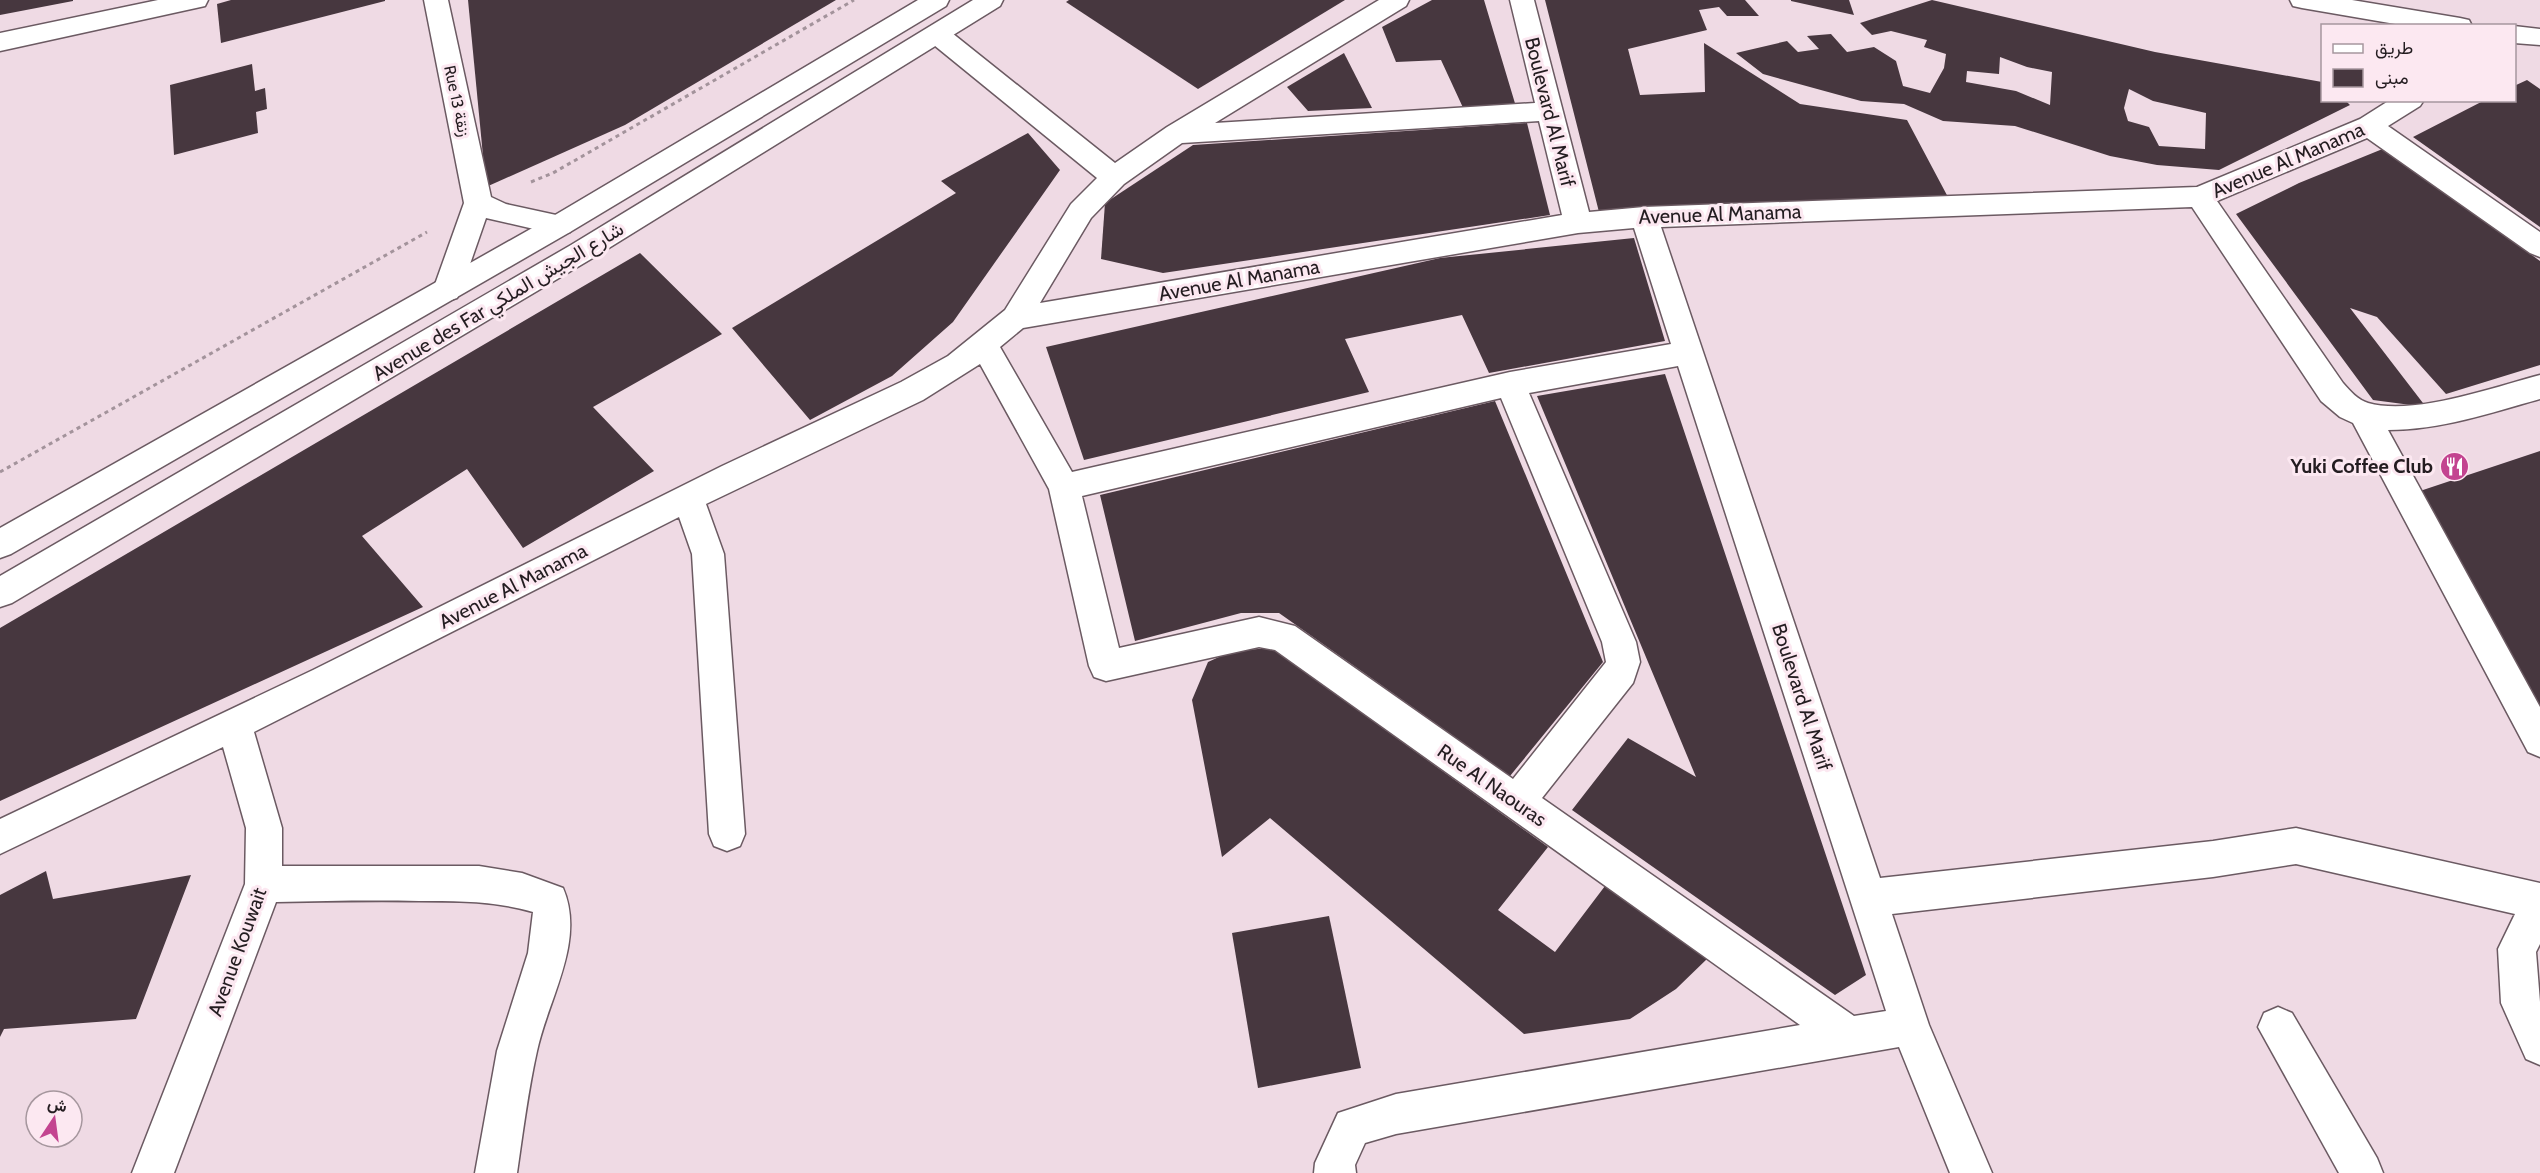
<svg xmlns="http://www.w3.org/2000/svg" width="2540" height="1173" font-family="Cabin,Vazirmatn,sans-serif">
<rect width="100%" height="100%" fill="#efdae4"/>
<g fill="#47373f" fill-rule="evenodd">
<path d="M0 0H73V1L0 15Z"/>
<path d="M231 0H385V1L221 43 217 4Z"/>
<path d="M468 0H836L625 125 486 187Z"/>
<path d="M1069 0H1345L1198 89 1066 2Z"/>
<path d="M1432 0H1484L1517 110 1465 112 1441 60 1396 62 1382 27Z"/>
<path d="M1545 0H1745L1759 16H1727L1719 7 1699 10 1707 30 1628 49 1640 95 1705 92 1704 43 1800 104 1907 120 1949 199 1599 212Z"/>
<path d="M1791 0H1849L1854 15 1791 1Z"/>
<path d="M1932 0 2155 52 2322 82V100H2345L2350 105 2219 170 2157 165 2110 156 2015 126 1943 121 1904 104 1861 101 1763 74 1736 53 1787 41 1798 52 1819 49 1807 36 1831 34 1847 52 1874 47 1896 61 1903 86 1930 93 1944 68 1946 54 1924 47 1927 40 1891 31 1872 35 1860 23ZM2000 57 2027 67 2052 72 2050 105 2016 91 1966 82 1967 71 1999 74ZM2129 89 2153 101 2206 113 2205 149 2159 146 2149 127 2128 121 2124 108Z"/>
<path d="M1344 53 1372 108 1308 111 1287 87Z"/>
<path d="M252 64 255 91 265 88 267 109 256 112 258 133 174 155 170 85Z"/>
<path d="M2527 80 2540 89V227L2413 137 2485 100H2514V86Z"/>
<path d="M1527 123 1550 215 1163 273 1101 259 1105 203 1193 145Z"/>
<path d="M1028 133 1060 170 953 322 892 376 810 420 732 328 956 193 941 181Z"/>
<path d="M2385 148 2540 261V365L2446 394 2377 317 2350 308 2426 407 2373 400 2236 214 2299 183Z"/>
<path d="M1634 238 1665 341 1489 373 1462 315 1345 339 1369 392 1084 460 1046 347 1440 258Z"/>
<path d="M640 253 722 334 593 407 654 471 523 548 467 469 362 536 423 607 0 801V628Z"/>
<path d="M1665 374 1866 975 1835 995 1572 810 1628 738 1696 777 1537 396Z"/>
<path d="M1495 401 1603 662 1510 776 1279 613H1241L1135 641 1100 495Z"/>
<path d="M2540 451V719L2411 494Z"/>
<path d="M1258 649H1273L1548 847 1498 910 1555 952 1605 886 1709 957 1676 989 1630 1019 1524 1034 1270 818 1222 857 1192 700 1208 662 1232 651Z"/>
<path d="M46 871 53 899 191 875 136 1019 4 1029 0 1037V895Z"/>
<path d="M1329 916 1361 1068 1258 1088 1232 933Z"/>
</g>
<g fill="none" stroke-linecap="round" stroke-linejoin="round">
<defs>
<g id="street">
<path d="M158 0H208L205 6 196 8 0 51V33Z"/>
<path d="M424 0H448L491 197 506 204 570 218 574 225 570 232 560 235 486 218 461 290 457 298 447 301 437 298 433 290 464 203Z"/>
<path d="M1379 0H1409L1406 6 1215 123 1535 103 1510 0H1534L1589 212 1644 207 2197 187 2360 119 2390 100H2424L2420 106 2388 126 2540 232V257L2530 253 2367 138 2217 201 2343 383C2350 391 2358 400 2368 403 2414 416 2494 387 2540 375V399C2490 413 2440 430 2388 430L2540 707V757L2528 752 2353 423 2340 417 2321 401 2192 207 1661 227 1880 878 2213 841 2296 828 2540 883V944L2536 952 2540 1002V1065L2526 1059 2501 1003 2498 949 2515 914 2296 864 2213 877 1892 914 1929 1025 1992 1173H1950L1899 1047 1396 1134 1365 1143 1355 1165 1356 1173H1314L1315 1163 1338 1113 1396 1094 1800 1025 1275 650 1259 647 1106 681 1094 677 1089 666 1049 489 980 364 923 400 706 504 724 554 745 834 740 846 727 851 714 846 709 834 692 554 679 517 254 732 282 828V866H479L522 873 563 888C586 941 548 999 537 1051 528 1091 523 1132 517 1173H475L497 1051 528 953 533 912C496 901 458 901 419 901 371 900 324 901 276 902L174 1173H132L245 884 246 828 223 747 0 854V819L313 670 722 466 901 382 948 356 1005 310 1071 204 1097 178 929 41 925 35 929 29 938 27 947 29 1115 163 1167 127ZM1539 121 1562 215 1040 303 1091 218 1124 184 1182 143ZM1634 228 1671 344 1510 372 1072 472 1000 347 1023 328 1578 233ZM1678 366 1886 1011 1854 1016 1542 798 1633 683 1640 662 1636 642 1529 393ZM1501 398 1602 642 1606 662 1513 779 1295 626 1259 617 1119 648 1082 496Z"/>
<path d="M2290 0H2352L2460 18 2469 20 2472 26H2407L2302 8 2293 6Z"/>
<path d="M2514 26 2540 29V45L2514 43Z"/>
<path d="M2278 1007 2292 1013 2377 1158 2383 1173H2339L2258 1027 2264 1013Z"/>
</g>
<g id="primary">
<path d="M918 0H949L946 6 570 232 11 554 0 558V528L550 218Z"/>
<path d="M973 0H1003L1000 6 591 259 12 603 0 607V576L571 245Z"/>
</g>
</defs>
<use href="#street" stroke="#6b5a62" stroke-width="3"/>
<use href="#primary" stroke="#6b5a62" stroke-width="3"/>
<g stroke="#a3939b" stroke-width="3" stroke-dasharray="4 4" stroke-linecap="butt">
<path d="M531 182 553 173 854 0"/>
<path d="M0 472 427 232"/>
</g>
<use href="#street" fill="#fff" fill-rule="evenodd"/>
<use href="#primary" fill="#fff" fill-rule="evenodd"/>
</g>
<defs>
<symbol id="restaurant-disc" viewBox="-11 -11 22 22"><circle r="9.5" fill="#c34490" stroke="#fce8f1"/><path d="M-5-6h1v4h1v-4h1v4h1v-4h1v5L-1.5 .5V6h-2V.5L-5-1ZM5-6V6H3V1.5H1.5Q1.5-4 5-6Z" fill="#fff"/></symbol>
</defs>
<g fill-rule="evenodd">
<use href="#restaurant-disc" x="2438" y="450" width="33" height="33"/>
</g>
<g text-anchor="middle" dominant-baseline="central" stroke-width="6" stroke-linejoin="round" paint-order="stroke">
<g font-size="16" fill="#241d21" stroke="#fce8f1">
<text transform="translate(457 101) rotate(78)">Rue 13 زنقة</text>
</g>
<g font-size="20" fill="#241d21" stroke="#fce8f1">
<text transform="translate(1550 112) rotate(76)">Boulevard Al Marif</text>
<text transform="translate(2288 160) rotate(-23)">Avenue Al Manama</text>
<text transform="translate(1720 214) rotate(-2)">Avenue Al Manama</text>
<text transform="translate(1239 280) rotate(-10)">Avenue Al Manama</text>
<text transform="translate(498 301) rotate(-31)">Avenue des Far شارع الجيش الملكي</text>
<text transform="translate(513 586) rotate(-27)">Avenue Al Manama</text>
<text transform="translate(1802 697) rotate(72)">Boulevard Al Marif</text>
<text transform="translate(1492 785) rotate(35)">Rue Al Naouras</text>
<text transform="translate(237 952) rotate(-70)">Avenue Kouwait</text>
</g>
<g font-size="20" font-weight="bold" fill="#241d21" stroke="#fce8f1" text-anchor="end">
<text x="2433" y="466">Yuki Coffee Club</text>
</g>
</g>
<rect x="2321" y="24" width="195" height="78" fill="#fce8f1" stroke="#a6979e" stroke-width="1.5"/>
<rect x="2333" y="44" width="30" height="9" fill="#ffffff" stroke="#a6979e" stroke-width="1.5"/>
<text x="2375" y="54" font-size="18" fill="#241d21">طريق</text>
<rect x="2333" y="69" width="30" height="18" fill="#47373f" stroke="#a6979e" stroke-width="1.5"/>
<text x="2375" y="84" font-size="18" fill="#241d21">مبنى</text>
<g transform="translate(54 1119) rotate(13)"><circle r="28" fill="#fce8f1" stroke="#a6979e" stroke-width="1.5"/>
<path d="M0-4.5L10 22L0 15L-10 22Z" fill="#c34490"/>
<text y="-9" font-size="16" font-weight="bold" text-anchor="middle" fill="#241d21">ش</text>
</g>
</svg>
